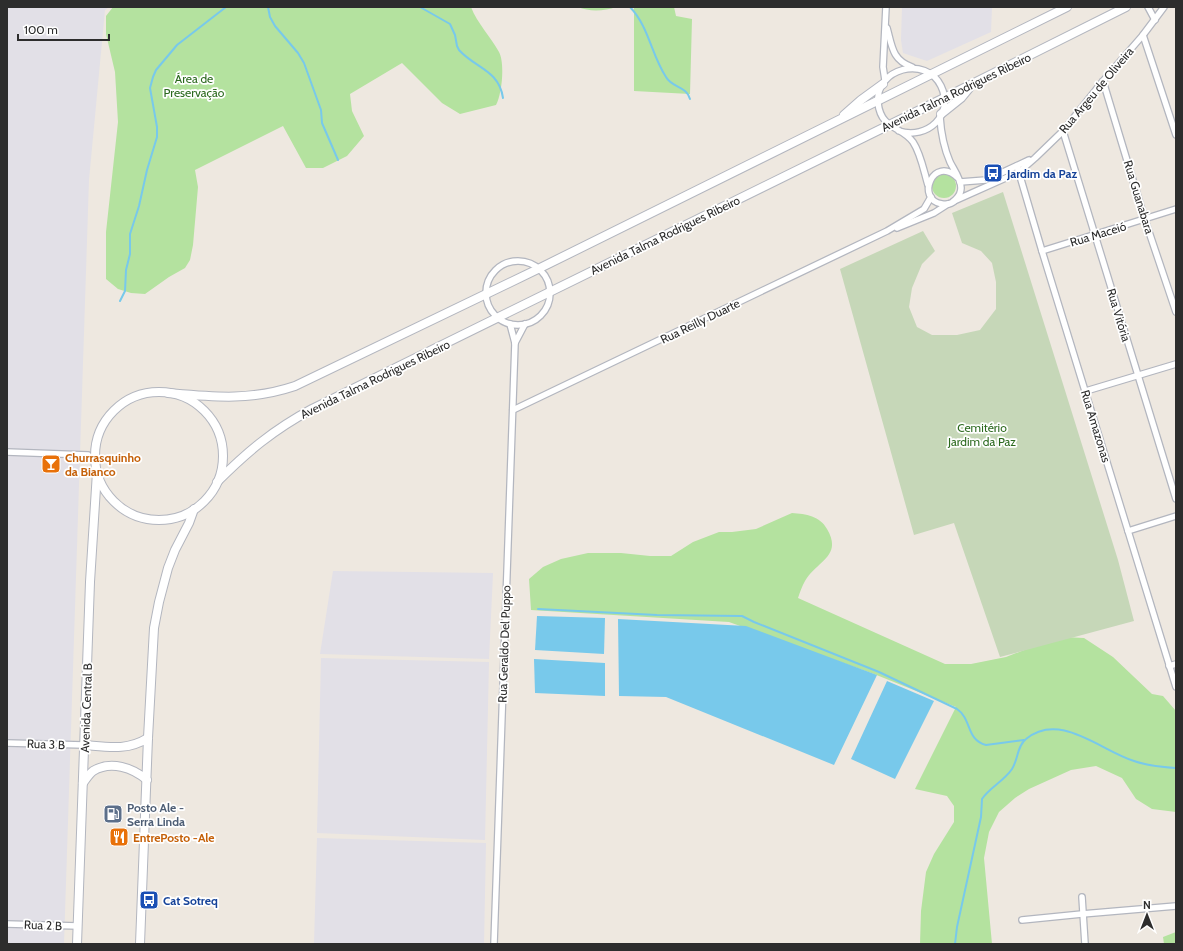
<svg xmlns="http://www.w3.org/2000/svg" width="1183" height="951" font-family="Cabin,sans-serif">
<rect width="100%" height="100%" fill="#eee8e0"/>
<g fill="#e2e0e7">
<path d="M7 7H109L105 10 89 180 64 944H7Z"/>
<path d="M902 7H992L991 32 927 61 903 53 901 40Z"/>
<path d="M333 571 493 573 489 659 320 654Z"/>
<path d="M321 658 489 662 485 840 317 833Z"/>
<path d="M317 838 486 843 484 944H314Z"/>
</g>
<g fill="#b4e29f">
<path d="M113 7H471C477 23 491 37 499 52 505 63 502 94 496 105L460 114 442 103 402 63 350 94 352 111 364 136 347 156 323 168H306L283 126 195 170 198 187 193 245 190 260 185 268 169 277 145 294 131 293 118 289 106 279V232L118 122 115 72 106 34V16Z"/>
<path d="M578 7H616C605 11 589 12 578 7Z"/>
<path d="M633 7H674L676 16 692 19 690 94 634 91V8Z"/>
<circle cx="944" cy="186" r="12"/>
<path d="M792 513C806 514 820 516 827 529 843 556 817 561 805 581 802 586 800 592 798 598L945 664H971L1006 657 1037 645 1064 637 1084 638 1113 657 1152 694 1163 696 1176 711V812L1152 809 1136 799 1122 778 1096 766 1071 770 1029 789 1015 798 999 812 989 832 984 858 992 944H920L921 911 926 872 934 854 954 822V806L947 796 915 789 956 707 874 674 729 622 531 610 529 579 543 567 561 559 588 553H621L650 556H671L693 542 719 532H732L756 529Z"/>
<path d="M1176 932V944H1164L1163 937Z"/>
</g>
<path fill="#c6d7b8" d="M1003 192 1118 560 1134 621 1000 657 954 523 914 535 840 269 923 231 935 251 922 264 912 288 909 307 917 327 932 335H957L980 330 996 309V282L992 263 981 251 962 243 952 213Z"/>
<g fill="#78c9eb">
<path d="M537 616 605 618 604 654 535 650Z"/>
<path d="M618 619 746 626 877 675 834 765 666 697 619 696Z"/>
<path d="M534 659 605 663V696L535 693Z"/>
<path d="M887 681 934 701 895 779 851 759Z"/>
</g>
<g fill="none" stroke-linecap="round" stroke-linejoin="round">
<g stroke="#78c9eb" stroke-width="2">
<path d="M268 7 270 17 275 26 298 53 304 63 321 110 322 123 338 160"/>
<path d="M420 7 450 24 455 35 457 46 459 50C475 68 499 70 503 98"/>
<path d="M630 7C649 27 651 54 666 77 672 88 687 86 690 99"/>
<path d="M120 301 125 291 126 270 130 254V234L139 206 147 170 157 137V127L150 88 153 77 156 70 177 45 226 7"/>
<path d="M538 609 657 615 742 616 754 622 879 672 957 709C972 719 966 740 986 745L1024 740"/>
<path d="M955 944 957 927 981 817 982 799C989 788 1004 781 1012 769 1018 760 1017 746 1026 739 1060 711 1101 751 1134 761 1147 766 1162 767 1176 768"/>
</g>
<defs>
<g id="street">
<path d="M1148 7 1155 20"/>
<path d="M887 28C892 46 892 60 912 67"/>
<path d="M1143 35 1176 135"/>
<path d="M885 80 883 67 886 7"/>
<path d="M1103 81 1145 220 1176 312"/>
<path d="M940 117C941 133 944 148 950 162 954 170 961 179 961 188 961 192 959 196 956 199 953 203 948 205 942 204 915 200 933 154 958 178"/>
<path d="M899 131C927 140 955 115 941 86 926 55 875 68 878 103 881 130 902 126 913 142 921 154 924 172 928 185"/>
<path d="M1063 131 1176 499"/>
<path d="M1017 166 1042 251 1176 687"/>
<path d="M960 182 986 180 1029 160"/>
<path d="M954 201 1019 172 1035 158 1063 131 1103 81 1143 35 1164 7"/>
<path d="M897 228 934 213 948 204"/>
<path d="M1042 251 1176 209"/>
<circle cx="518" cy="293" r="32"/>
<path d="M515 343 525 324"/>
<path d="M1086 391 1176 364"/>
<path d="M513 410 887 231 924 209 931 197"/>
<path d="M7 452 88 455"/>
<path d="M1128 531 1176 516"/>
<path d="M1169 666 1176 664"/>
<path d="M7 743 84 745"/>
<path d="M1082 897 1085 944"/>
<path d="M1022 920 1082 914 1176 906"/>
<path d="M7 924 78 926"/>
<path d="M494 944 515 343 510 324"/>
</g>
<g id="secondary">
<path d="M941 114 961 98 970 87"/>
<path d="M844 115 861 100 883 84"/>
<circle cx="159" cy="456" r="64"/>
<path d="M168 393C214 397 250 401 295 386L538 269 1067 7"/>
<path d="M217 482C247 452 273 430 312 409L944 98 1126 7"/>
<path d="M84 745C108 747 127 751 148 738"/>
<path d="M83 783C86 779 89 774 93 771 111 760 133 768 147 780"/>
<path d="M77 944 90 582 97 472"/>
<path d="M140 944 148 738 154 628 159 602 168 568 175 550 189 523 194 509"/>
</g>
</defs>
<use href="#street" stroke="#b3b6bf" stroke-width="8"/>
<use href="#secondary" stroke="#b3b6bf" stroke-width="10"/>
<use href="#street" stroke="#fff" stroke-width="5.5"/>
<use href="#secondary" stroke="#fff" stroke-width="8"/>
</g>
<defs>
<symbol id="bus-square" viewBox="-11 -11 22 22"><rect x="-9" y="-9" width="18" height="18" rx="4" fill="#1a4fb4" stroke="#fff"/><path d="M-5-6H5V4H4V6H2V4H-2V6H-4V4H-5ZM-3.5-4V0h7V-4ZM-3.5 1.2v1.5H-2V1.2ZM2 1.2v1.5H3.5V1.2Z" fill="#fff"/></symbol>
<symbol id="bar-square" viewBox="-11 -11 22 22"><rect x="-9" y="-9" width="18" height="18" rx="4" fill="#e8710a" stroke="#fff"/><path d="M-6-5H6L.8 .8V4.5H3.5V6h-7V4.5H-.8V.8Z" fill="#fff"/></symbol>
<symbol id="fuel-square" viewBox="-11 -11 22 22"><rect x="-9" y="-9" width="18" height="18" rx="4" fill="#5c6f8a" stroke="#fff"/><path d="M-5.5-6h7V0h2V4h1.3V-2.5L3-4.5l.8-.8L6-3V5H2.5V1h-1V6h-7ZM-4.2-4.7v3.2H.2V-4.7Z" fill="#fff"/></symbol>
<symbol id="restaurant-square" viewBox="-11 -11 22 22"><rect x="-9" y="-9" width="18" height="18" rx="4" fill="#e8710a" stroke="#fff"/><path d="M-5-6h1v4h1v-4h1v4h1v-4h1v5L-1.5 .5V6h-2V.5L-5-1ZM5-6V6H3V1.5H1.5Q1.5-4 5-6Z" fill="#fff"/></symbol>
</defs>
<g fill-rule="evenodd">
<use href="#bus-square" x="982" y="162" width="22" height="22"/>
<use href="#bar-square" x="40" y="453" width="22" height="22"/>
<use href="#fuel-square" x="102" y="803" width="22" height="22"/>
<use href="#restaurant-square" x="108" y="826" width="22" height="22"/>
<use href="#bus-square" x="138" y="889" width="22" height="22"/>
</g>
<g text-anchor="middle" dominant-baseline="central" stroke-width="3.5" stroke-linejoin="round" paint-order="stroke">
<g font-size="12" fill="#2b691e" stroke="#fff">
<text x="194" y="78">Área de<tspan x="194" dy="14">Preservação</tspan></text>
<text x="982" y="427">Cemitério<tspan x="982" dy="14">Jardim da Paz</tspan></text>
</g>
<g font-size="12" fill="#2d2d2d" stroke="#fff">
<text transform="translate(1096 90) rotate(-50)">Rua Argeu de Oliveira</text>
<text transform="translate(956 92) rotate(-26)">Avenida Talma Rodrigues Ribeiro</text>
<text transform="translate(1139 197) rotate(73)">Rua Guanabara</text>
<text transform="translate(1098 234) rotate(-17)">Rua Maceió</text>
<text transform="translate(665 235) rotate(-26)">Avenida Talma Rodrigues Ribeiro</text>
<text transform="translate(1119 315) rotate(73)">Rua Vitória</text>
<text transform="translate(700 321) rotate(-26)">Rua Reilly Duarte</text>
<text transform="translate(375 379) rotate(-26)">Avenida Talma Rodrigues Ribeiro</text>
<text transform="translate(1096 426) rotate(73)">Rua Amazonas</text>
<text transform="translate(504 644) rotate(-88)">Rua Geraldo Del Puppo</text>
<text transform="translate(86 708) rotate(-88)">Avenida Central B</text>
<text transform="translate(46 744) rotate(2)">Rua 3 B</text>
<text transform="translate(43 925) rotate(2)">Rua 2 B</text>
</g>
<g font-size="12" font-weight="bold" fill="#164399" stroke="#fff" text-anchor="start">
<text x="1007" y="173">Jardim da Paz</text>
<text x="163" y="900">Cat Sotreq</text>
</g>
<g font-size="12" font-weight="bold" fill="#c56008" stroke="#fff" text-anchor="start">
<text x="65" y="457">Churrasquinho<tspan x="65" dy="14">da Bianco</tspan></text>
<text x="133" y="837">EntrePosto -Ale</text>
</g>
<g font-size="12" font-weight="bold" fill="#4e5e75" stroke="#fff" text-anchor="start">
<text x="127" y="807">Posto Ale -<tspan x="127" dy="14">Serra Linda</tspan></text>
</g>
</g>
<rect width="1183" height="951" fill="none" stroke="#2d2d2d" stroke-width="16"/>
<g transform="translate(1147 915)" stroke="#ffffff" stroke-width="3" paint-order="stroke">
<path d="M0-3L7 15L0 10L-7 15Z" fill="#2d2d2d"/>
<text y="-6" font-size="11" font-weight="bold" text-anchor="middle" fill="#2d2d2d">N</text>
</g>
<path d="M18 34v6h91v-6" fill="none" stroke="#2d2d2d" stroke-width="2"/>
<text x="24" y="34" font-size="12" fill="#2d2d2d" stroke="#ffffff" stroke-width="3" paint-order="stroke">100 m</text>
</svg>
